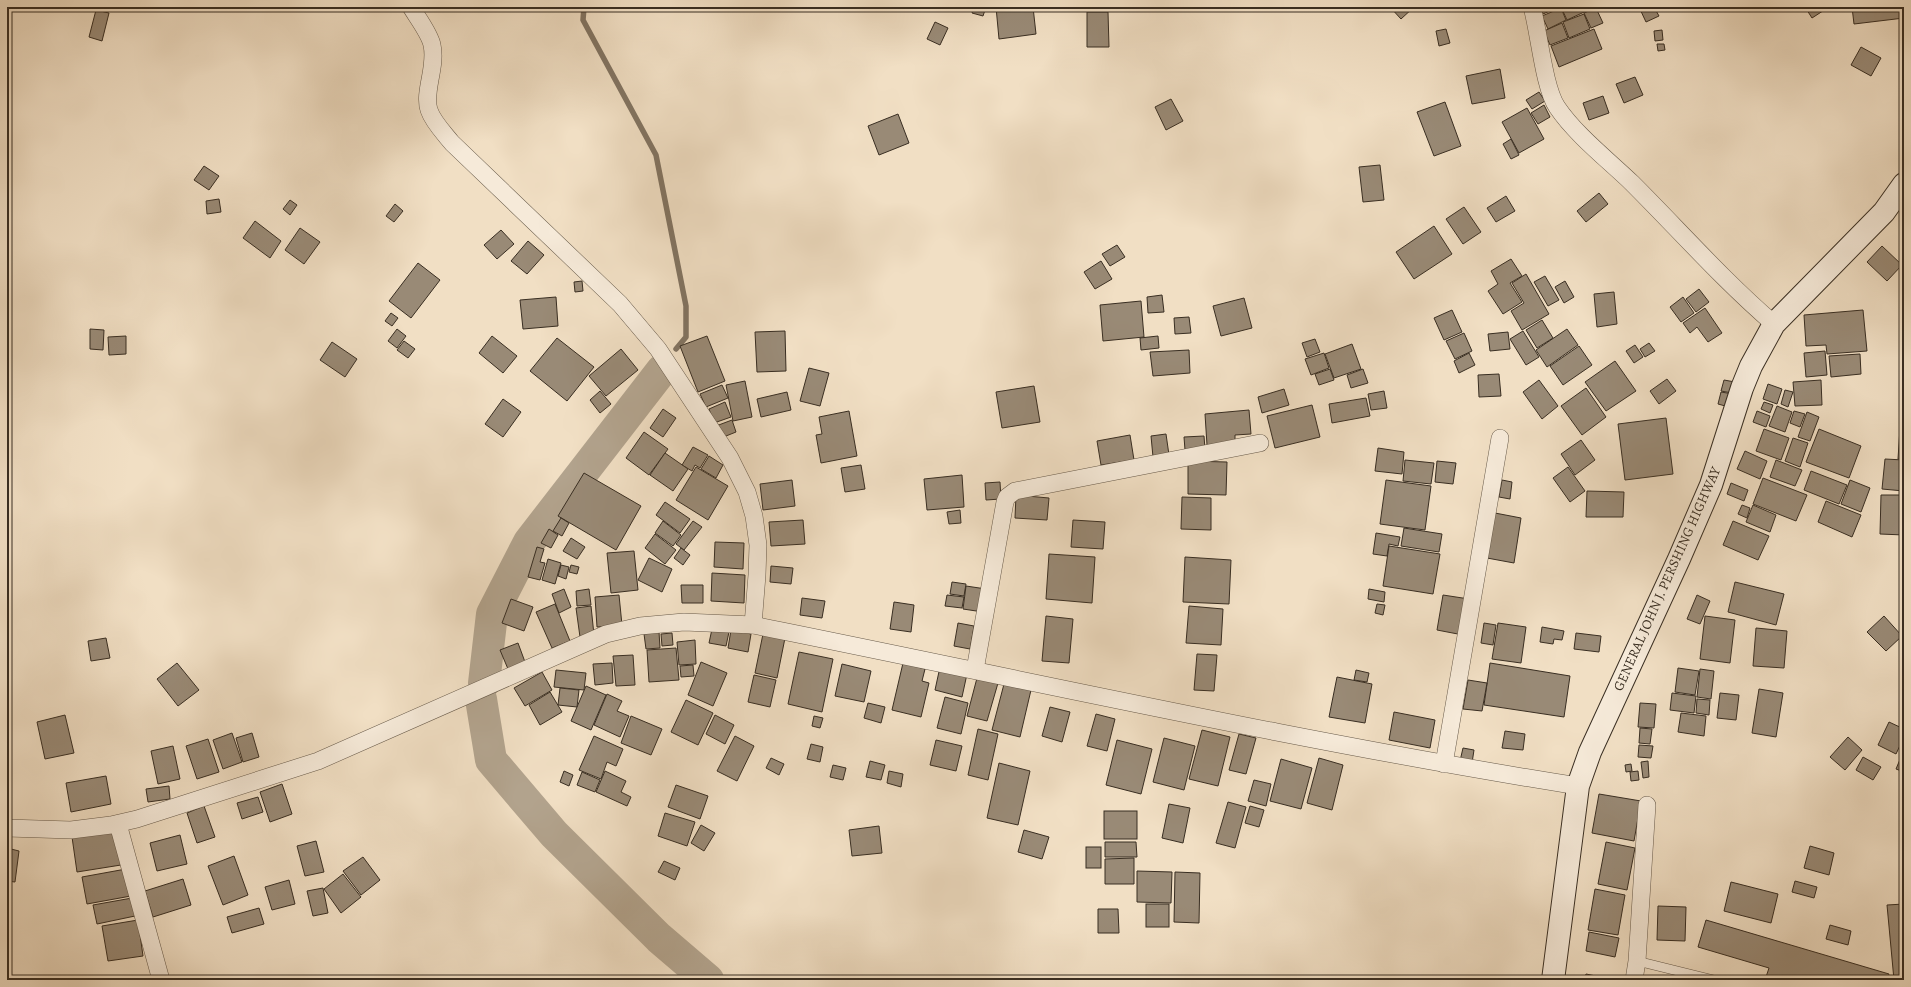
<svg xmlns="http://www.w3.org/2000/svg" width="1911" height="987" font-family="Alegreya,serif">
<rect width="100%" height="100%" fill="#f1dfc4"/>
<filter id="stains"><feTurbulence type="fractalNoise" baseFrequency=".005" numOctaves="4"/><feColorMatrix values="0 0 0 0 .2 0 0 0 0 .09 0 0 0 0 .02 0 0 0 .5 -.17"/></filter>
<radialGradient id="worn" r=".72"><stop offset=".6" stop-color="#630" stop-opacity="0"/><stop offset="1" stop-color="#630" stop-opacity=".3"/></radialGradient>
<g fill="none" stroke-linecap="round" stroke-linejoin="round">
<path stroke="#827462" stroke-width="5.5" d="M584 7 583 20 656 155 686 306V337L676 349"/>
<g stroke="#b2a38d" stroke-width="32">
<path d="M484 683 492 614 529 542 662 370"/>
<path d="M481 699 491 760 554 834 659 938 708 980"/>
</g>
</g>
<g fill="#998a76" stroke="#392e22">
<path d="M974 7H986L983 16 972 13Z"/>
<path d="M996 7H1033L1036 34 999 39Z"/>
<path d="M1390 7H1414L1401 19Z"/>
<path d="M1540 7H1559L1543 14Z"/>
<path d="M1561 7H1595L1567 20Z"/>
<path d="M1639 7H1654L1659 16 1646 22Z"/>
<path d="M1805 7H1829L1812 18Z"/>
<path d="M1852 7H1904V18L1854 24Z"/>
<path d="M1561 8 1566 20 1548 29 1542 16Z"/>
<path d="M1596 8 1603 23 1591 28 1584 13Z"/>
<path d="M96 10 109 13 102 41 89 37Z"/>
<path d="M1087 12H1108L1109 47H1087Z"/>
<path d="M1584 14 1590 29 1569 38 1563 22Z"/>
<path d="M935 22 948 28 940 45 927 39Z"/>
<path d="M1562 23 1568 38 1550 45 1544 31Z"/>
<path d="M1446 29 1450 43 1439 46 1436 31Z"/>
<path d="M1594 29 1602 49 1559 67 1551 46Z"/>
<path d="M1662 30 1663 40 1655 41 1654 31Z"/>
<path d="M1657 44H1664L1665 50 1658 51Z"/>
<path d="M1861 47 1881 58 1871 76 1851 65Z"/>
<path d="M1500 69 1505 98 1472 104 1466 76Z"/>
<path d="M1635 77 1643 95 1624 103 1616 84Z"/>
<path d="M1539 92 1545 101 1532 109 1526 100Z"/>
<path d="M1603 96 1609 113 1589 120 1583 103Z"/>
<path d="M1171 99 1183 121 1166 130 1155 107Z"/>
<path d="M1445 102 1461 146 1434 156 1417 112Z"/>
<path d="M1544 105 1550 117 1538 124 1531 113Z"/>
<path d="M1527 108 1544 139 1519 153 1502 122Z"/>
<path d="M898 114 909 143 879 155 868 126Z"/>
<path d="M1511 139 1519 155 1511 159 1503 144Z"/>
<path d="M1380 165 1384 200 1363 202 1359 167Z"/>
<path d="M204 166 219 176 209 190 194 180Z"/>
<path d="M1599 193 1608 204 1586 222 1577 211Z"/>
<path d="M1506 196 1515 211 1496 222 1487 208Z"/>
<path d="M219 199 221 212 207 214 206 201Z"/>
<path d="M290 200 297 205 290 215 283 209Z"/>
<path d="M395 204 403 211 394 222 386 216Z"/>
<path d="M1464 207 1481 232 1463 244 1446 219Z"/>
<path d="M255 221 281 241 270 258 243 238Z"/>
<path d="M1434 226 1452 254 1414 279 1396 252Z"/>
<path d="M300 228 320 242 304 264 285 250Z"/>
<path d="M501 230 514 244 497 259 484 245Z"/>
<path d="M528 241 544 255 527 274 511 261Z"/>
<path d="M1117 245 1125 257 1110 266 1102 254Z"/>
<path d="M1882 246 1902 265 1887 281 1867 262Z"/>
<path d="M1511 259 1522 276 1510 283 1522 302 1503 314 1488 291 1498 284 1491 271Z"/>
<path d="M1101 261 1112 279 1095 289 1084 272Z"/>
<path d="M418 263 440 280 411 318 389 301Z"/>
<path d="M1526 274 1549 314 1522 330 1511 311 1524 303 1512 283Z"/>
<path d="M1545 276 1559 300 1548 306 1534 282Z"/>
<path d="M582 281 583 291 575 292 574 282Z"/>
<path d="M1565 281 1574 297 1564 303 1555 287Z"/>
<path d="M1699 289 1709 302 1696 312 1686 299Z"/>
<path d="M1614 292 1617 324 1597 327 1594 294Z"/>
<path d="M1162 295 1164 312 1148 313 1147 297Z"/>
<path d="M556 297 558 326 523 329 520 300Z"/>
<path d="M1683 297 1694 313 1681 322 1670 307Z"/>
<path d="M1244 298 1252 328 1221 336 1213 306Z"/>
<path d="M1141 301 1144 337 1103 341 1100 305Z"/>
<path d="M1705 308 1722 333 1708 342 1697 327 1690 333 1683 323Z"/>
<path d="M1452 310 1462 332 1444 340 1434 318Z"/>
<path d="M1863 310 1867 351 1827 354 1826 345 1806 346 1804 315Z"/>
<path d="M391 313 398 318 392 326 385 321Z"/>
<path d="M1189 317 1191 333 1175 334 1174 318Z"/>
<path d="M1542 320 1553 338 1537 348 1526 330Z"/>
<path d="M90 329 104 330 103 350 90 349Z"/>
<path d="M397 329 406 336 397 348 388 341Z"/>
<path d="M1567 329 1578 345 1547 367 1536 350Z"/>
<path d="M785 331 786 371 757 372 755 332Z"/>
<path d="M1523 331 1539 357 1526 365 1510 339Z"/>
<path d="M1508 332 1510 349 1490 351 1488 334Z"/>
<path d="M1464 333 1472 351 1455 359 1446 341Z"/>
<path d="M126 336V354L109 355 108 337Z"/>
<path d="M492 336 517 356 503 373 479 353Z"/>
<path d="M707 336 725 381 698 392 680 346Z"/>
<path d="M1158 336 1159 348 1141 350 1140 338Z"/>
<path d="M557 338 594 367 567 401 530 371Z"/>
<path d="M1315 339 1320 352 1307 357 1302 343Z"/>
<path d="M404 341 415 349 408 358 397 350Z"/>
<path d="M332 342 357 359 345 377 320 360Z"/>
<path d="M1649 343 1655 351 1645 357 1640 349Z"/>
<path d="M1352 344 1361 369 1334 378 1325 354Z"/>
<path d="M1635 345 1643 357 1634 363 1626 351Z"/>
<path d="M1579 346 1592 365 1563 385 1550 366Z"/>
<path d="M621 349 638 370 606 396 589 376Z"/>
<path d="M1189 350 1190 373 1153 376 1150 352Z"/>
<path d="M1825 351 1827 375 1806 377 1804 353Z"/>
<path d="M1324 353 1329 368 1311 375 1305 359Z"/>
<path d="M1469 353 1475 365 1459 373 1454 361Z"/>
<path d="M1860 354 1861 374 1831 377 1829 356Z"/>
<path d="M1615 361 1636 391 1606 411 1585 382Z"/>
<path d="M809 368 829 373 820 406 800 401Z"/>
<path d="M1330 369 1334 380 1319 385 1315 374Z"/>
<path d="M1363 369 1368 383 1351 388 1347 375Z"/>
<path d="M1499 374 1501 396 1479 397 1478 375Z"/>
<path d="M1667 379 1676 391 1659 404 1650 391Z"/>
<path d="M1539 380 1558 406 1542 419 1523 392Z"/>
<path d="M1724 380 1735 382 1732 393 1721 391Z"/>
<path d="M1821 380 1822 405 1795 406 1793 382Z"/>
<path d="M745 381 752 417 733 421 726 385Z"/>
<path d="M1768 384 1782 389 1777 404 1763 399Z"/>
<path d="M722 385 728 398 706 407 700 394Z"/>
<path d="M1034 386 1040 422 1002 428 996 392Z"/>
<path d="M1586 388 1606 417 1582 435 1561 406Z"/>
<path d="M1284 389 1289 405 1262 413 1258 397Z"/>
<path d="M1785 390 1793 392 1788 407 1781 404Z"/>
<path d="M600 391 611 404 600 413 590 400Z"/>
<path d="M1384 391 1387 408 1371 410 1368 394Z"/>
<path d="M787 392 791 410 761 417 757 399Z"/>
<path d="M1721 392 1733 394 1729 407 1718 404Z"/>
<path d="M1366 398 1370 416 1332 423 1329 404Z"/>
<path d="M503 399 521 412 503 437 485 424Z"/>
<path d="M725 402 731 417 714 423 709 409Z"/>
<path d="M1764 402 1773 405 1770 413 1761 409Z"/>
<path d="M1312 405 1320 437 1275 448 1267 416Z"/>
<path d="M1777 406 1792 412 1785 432 1769 426Z"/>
<path d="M663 409 676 418 663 437 650 428Z"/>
<path d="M1249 410 1251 434 1235 435V442L1207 445 1205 414Z"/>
<path d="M849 411 857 456 821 463 816 435 822 434 819 417Z"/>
<path d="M1757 411 1770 416 1766 427 1753 422Z"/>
<path d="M1794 411 1805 414 1800 427 1790 423Z"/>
<path d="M1807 412 1819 417 1810 441 1798 437Z"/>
<path d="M1666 418 1673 474 1625 480 1618 424Z"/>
<path d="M732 420 736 432 721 438 716 426Z"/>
<path d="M1900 428H1904V459H1898Z"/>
<path d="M1764 429 1789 438 1781 460 1756 451Z"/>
<path d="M1819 429 1861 446 1849 478 1806 462Z"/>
<path d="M644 432 668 449 649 475 626 458Z"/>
<path d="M1166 434 1169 455 1153 457 1151 436Z"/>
<path d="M1130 435 1134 460 1101 465 1097 441Z"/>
<path d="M1204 436 1205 449 1185 450 1184 437Z"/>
<path d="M1793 438 1808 443 1800 467 1785 461Z"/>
<path d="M1581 440 1595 460 1575 475 1561 454Z"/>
<path d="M693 447 708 455 700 468 695 465 692 471 682 465Z"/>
<path d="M1378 448 1404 452 1402 474 1375 471Z"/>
<path d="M1745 451 1767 461 1760 479 1737 469Z"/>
<path d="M665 453 688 469 673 491 650 475Z"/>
<path d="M709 456 723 465 716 478 701 469Z"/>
<path d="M1885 459 1904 460V491L1882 489Z"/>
<path d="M1405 460 1434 463 1431 484 1403 481Z"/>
<path d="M1776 460 1802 470 1795 486 1770 477Z"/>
<path d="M1188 461 1227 462 1226 495 1188 494Z"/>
<path d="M1437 461 1456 463 1453 484 1435 482Z"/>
<path d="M861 465 865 489 845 492 841 468Z"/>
<path d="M696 467 728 486 708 520 676 500Z"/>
<path d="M1568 467 1585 491 1570 502 1553 478Z"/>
<path d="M1811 471 1847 485 1839 504 1804 490Z"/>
<path d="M584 473 641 506 616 550 558 516Z"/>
<path d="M962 475 964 507 927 510 924 479Z"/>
<path d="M1763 478 1807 495 1796 521 1753 504Z"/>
<path d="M792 480 795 506 763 510 760 484Z"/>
<path d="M1386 480 1431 486 1425 530 1380 524Z"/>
<path d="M1502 480 1512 482 1510 499 1499 497Z"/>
<path d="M1850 480 1870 488 1861 512 1841 504Z"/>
<path d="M1000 482 1001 499 986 500 985 483Z"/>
<path d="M1731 483 1748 490 1744 501 1727 494Z"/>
<path d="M1587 491 1624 492 1623 517H1586Z"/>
<path d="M1016 495 1049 498 1047 520 1015 518Z"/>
<path d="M1881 495H1904V535L1880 534Z"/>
<path d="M1182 497 1211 498V530L1181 529Z"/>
<path d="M1826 501 1861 515 1852 537 1818 522Z"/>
<path d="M665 502 690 519 680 533 656 515Z"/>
<path d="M1742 505 1750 508 1747 518 1738 514Z"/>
<path d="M1753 505 1776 515 1770 532 1746 522Z"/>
<path d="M960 510 961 523 949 524 947 512Z"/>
<path d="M1495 513 1521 518 1514 563 1487 558Z"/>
<path d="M561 518 569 523 562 536 553 531Z"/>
<path d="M803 520 805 544 771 546 769 522Z"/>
<path d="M1073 520 1105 522 1103 549 1071 547Z"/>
<path d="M663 521 681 535 673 546 655 533Z"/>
<path d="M693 521 702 527 684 550 676 544Z"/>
<path d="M1733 521 1769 536 1758 560 1723 545Z"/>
<path d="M1404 528 1442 534 1439 552 1401 546Z"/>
<path d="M549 529 558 535 551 548 541 543Z"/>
<path d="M1376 533 1400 537 1398 546 1389 544 1387 556 1373 554Z"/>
<path d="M655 534 676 550 665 564 645 548Z"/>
<path d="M571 538 585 547 577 559 563 551Z"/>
<path d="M715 542 744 543 743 569 714 567Z"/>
<path d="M1389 546 1440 554 1433 594 1383 586Z"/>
<path d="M537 547 544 549 540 562 545 563 540 580 528 577Z"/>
<path d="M681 548 690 555 683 565 674 558Z"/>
<path d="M634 551 638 590 611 593 607 553Z"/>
<path d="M1049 554 1095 557 1092 603 1046 599Z"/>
<path d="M1185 557 1231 560 1229 604 1183 602Z"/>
<path d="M649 558 672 569 662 592 638 580Z"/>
<path d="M548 559 561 563 555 584 542 580Z"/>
<path d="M561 565 569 567 566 579 558 576Z"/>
<path d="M571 565 579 567 577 574 569 572Z"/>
<path d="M771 566 793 568 791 584 770 582Z"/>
<path d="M712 573 745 575 744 603 711 601Z"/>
<path d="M952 582 966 584 964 596 950 594Z"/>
<path d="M1735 582 1784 594 1776 625 1728 612Z"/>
<path d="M681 585H703V603H682Z"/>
<path d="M966 586 986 589 983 612 963 609Z"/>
<path d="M564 589 571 607 559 613 552 594Z"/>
<path d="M589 589 591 605 577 606 576 591Z"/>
<path d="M1369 589 1385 592 1384 602 1368 599Z"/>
<path d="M619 595 622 625 597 627 595 597Z"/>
<path d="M947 595 964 597 962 608 945 606Z"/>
<path d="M1443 595 1469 599 1463 635 1437 630Z"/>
<path d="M1697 595 1710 601 1700 624 1687 619Z"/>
<path d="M802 598 825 601 822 618 800 615Z"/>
<path d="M511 599 533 607 524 631 502 623Z"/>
<path d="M894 602 914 605 911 632 890 629Z"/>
<path d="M555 604 570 641 552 648 536 612Z"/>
<path d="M1377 604 1385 605 1383 615 1375 613Z"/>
<path d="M591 606 594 635 580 637 576 608Z"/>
<path d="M1189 606 1223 609 1221 645 1186 643Z"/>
<path d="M1046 616 1073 619 1069 663 1042 661Z"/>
<path d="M1705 616 1735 620 1730 663 1700 659Z"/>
<path d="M1884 616 1902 636 1886 651 1867 632Z"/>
<path d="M958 623 974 626 970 649 954 646Z"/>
<path d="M1484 623 1496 625 1493 645 1481 643Z"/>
<path d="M1498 623 1526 627 1521 663 1492 659Z"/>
<path d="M1542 627 1564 631 1562 640 1554 639 1553 644 1540 642Z"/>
<path d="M1756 628 1787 631 1784 668 1753 666Z"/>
<path d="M712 629 729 632 726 646 709 643Z"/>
<path d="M731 630 751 634 748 652 728 648Z"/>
<path d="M659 632 660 648 646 649 644 634Z"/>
<path d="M672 633 673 645 662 646 661 634Z"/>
<path d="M1576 633 1601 636 1599 652 1574 649Z"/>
<path d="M763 634 785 638 777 678 755 673Z"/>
<path d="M106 638 110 658 91 661 88 641Z"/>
<path d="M695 640 696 664 679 665 677 642Z"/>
<path d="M518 643 525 662 508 669 500 650Z"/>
<path d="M676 648 679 680 649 682 647 650Z"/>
<path d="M799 652 833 659 822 712 788 704Z"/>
<path d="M1197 654 1217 655 1214 691 1194 690Z"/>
<path d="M633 655 635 685 616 686 613 656Z"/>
<path d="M701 662 727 673 713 706 688 695Z"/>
<path d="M177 663 199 690 178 706 157 679Z"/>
<path d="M612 663 613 683 595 685 593 664Z"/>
<path d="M903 663 925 669 922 681 929 683 921 717 892 710Z"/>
<path d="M1490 663 1570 676 1564 717 1484 705Z"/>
<path d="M842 664 871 671 864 702 835 696Z"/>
<path d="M693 665 694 676 681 677 680 666Z"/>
<path d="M940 667 967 674 962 697 935 690Z"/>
<path d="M1678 668 1699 671 1695 695 1675 692Z"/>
<path d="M1700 669 1714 671 1711 699 1697 697Z"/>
<path d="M556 670 586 673 584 690 554 687Z"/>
<path d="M1356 670 1369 673 1367 682 1354 680Z"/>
<path d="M542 672 552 690 525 706 514 688Z"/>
<path d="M754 675 776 680 770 707 748 702Z"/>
<path d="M1337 677 1372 684 1365 723 1329 717Z"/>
<path d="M977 678 998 683 987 721 967 716Z"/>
<path d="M1468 680 1487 683 1482 711 1463 709Z"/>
<path d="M1004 684 1031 690 1020 737 992 730Z"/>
<path d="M586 686 606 695 591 730 571 721Z"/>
<path d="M560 688 579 690 577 707 558 705Z"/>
<path d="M1759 689 1783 693 1776 737 1752 733Z"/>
<path d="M550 692 562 712 540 725 529 705Z"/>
<path d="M1672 693 1696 696 1694 713 1670 710Z"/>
<path d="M1720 693 1739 695 1736 720 1717 718Z"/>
<path d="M607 694 622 701 617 711 629 716 620 737 594 725Z"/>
<path d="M945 697 968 703 961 734 937 728Z"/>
<path d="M1697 699 1710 700 1709 715 1696 713Z"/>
<path d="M686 700 713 713 698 745 671 732Z"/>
<path d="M868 703 885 707 881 723 864 718Z"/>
<path d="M1640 703 1656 704 1654 728 1638 727Z"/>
<path d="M1050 707 1070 712 1062 742 1042 736Z"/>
<path d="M1394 712 1435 720 1430 748 1389 740Z"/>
<path d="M1681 713 1706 716 1704 736 1678 732Z"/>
<path d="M1096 714 1115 719 1107 751 1087 746Z"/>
<path d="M65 715 74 753 45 759 37 722Z"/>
<path d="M715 715 734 725 725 744 706 734Z"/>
<path d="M631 716 662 729 651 755 621 743Z"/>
<path d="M814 716 823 718 820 728 812 726Z"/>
<path d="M1889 722 1904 729V737L1896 754 1878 745Z"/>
<path d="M1640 728 1652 729 1650 744 1639 743Z"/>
<path d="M978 729 998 734 988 780 968 775Z"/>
<path d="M1202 730 1230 737 1218 786 1189 779Z"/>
<path d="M1505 731 1525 734 1523 750 1502 748Z"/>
<path d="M232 733 242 762 223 769 213 740Z"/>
<path d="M252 733 259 757 243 762 236 738Z"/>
<path d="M1239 734 1256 738 1246 774 1229 770Z"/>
<path d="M594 736 623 749 616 766 607 762 601 779 579 770Z"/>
<path d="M735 736 754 746 737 781 717 771Z"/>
<path d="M1848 737 1862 750 1845 770 1830 757Z"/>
<path d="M1164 738 1195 746 1184 790 1153 782Z"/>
<path d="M208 739 219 772 197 779 186 746Z"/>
<path d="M936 740 962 746 956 771 930 765Z"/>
<path d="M1117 740 1152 749 1141 794 1106 785Z"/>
<path d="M811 744 823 747 820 762 807 759Z"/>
<path d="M1639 745 1653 746 1651 758 1638 757Z"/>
<path d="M173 746 180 779 158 784 151 751Z"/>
<path d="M1463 748 1474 750 1472 763 1460 761Z"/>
<path d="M1904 750V772L1896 769Z"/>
<path d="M1863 757 1881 767 1873 780 1856 770Z"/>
<path d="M771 758 784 764 779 775 766 768Z"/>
<path d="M1319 758 1343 765 1332 810 1307 803Z"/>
<path d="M1281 759 1312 768 1301 809 1270 801Z"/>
<path d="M870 761 885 765 881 780 866 777Z"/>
<path d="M1648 761 1649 777 1643 778 1641 762Z"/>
<path d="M999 763 1030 771 1018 825 987 818Z"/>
<path d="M1631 764 1632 771 1626 772 1625 765Z"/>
<path d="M833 765 846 768 843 780 830 777Z"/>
<path d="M564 771 573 775 569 786 560 782Z"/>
<path d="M605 771 626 781 621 792 631 797 627 806 596 792Z"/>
<path d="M889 771 903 774 901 787 887 783Z"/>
<path d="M1638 771 1639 780 1631 781 1630 772Z"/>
<path d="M582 772 600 780 595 792 577 785Z"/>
<path d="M106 776 111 804 71 812 66 783Z"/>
<path d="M1254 780 1271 784 1266 806 1248 801Z"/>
<path d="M282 784 292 814 270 822 260 792Z"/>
<path d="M676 785 708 796 700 819 668 807Z"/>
<path d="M169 786 170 799 148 802 146 789Z"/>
<path d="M1599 794 1641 801 1634 841 1592 833Z"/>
<path d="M258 797 263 812 242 819 237 803Z"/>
<path d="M1228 802 1246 807 1235 848 1216 843Z"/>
<path d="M1169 804 1190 808 1183 843 1162 838Z"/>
<path d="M204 806 215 837 197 843 187 813Z"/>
<path d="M1250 806 1264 810 1259 827 1245 823Z"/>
<rect x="1104" y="811" width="33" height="28"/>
<path d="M665 813 695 822 687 846 658 836Z"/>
<path d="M701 825 715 833 704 851 691 843Z"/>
<path d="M879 826 882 853 852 856 849 830Z"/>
<path d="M1024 830 1049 837 1042 859 1018 852Z"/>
<path d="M116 831 121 865 77 872 72 837Z"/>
<path d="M180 835 187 864 157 871 150 843Z"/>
<path d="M316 841 324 872 305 876 297 846Z"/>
<path d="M1105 842H1136L1137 857H1105Z"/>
<path d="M1606 842 1635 848 1627 890 1598 884Z"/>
<path d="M1810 846 1834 853 1829 875 1804 868Z"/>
<rect x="1086" y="847" width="15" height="21"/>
<path d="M7 848 19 851 15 882 7 881Z"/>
<path d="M234 856 248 895 223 905 208 866Z"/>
<path d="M363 857 380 880 361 895 343 871Z"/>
<path d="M1134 858V884H1105V859Z"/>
<path d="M664 861 680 868 675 880 658 872Z"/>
<path d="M126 869 131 896 87 904 82 877Z"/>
<path d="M1137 871 1172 872 1171 903 1137 902Z"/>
<path d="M1175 872 1200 873 1199 923 1174 922Z"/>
<path d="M343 874 361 897 341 913 324 889Z"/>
<path d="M183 879 191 905 153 917 145 891Z"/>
<path d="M289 880 295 904 272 910 265 887Z"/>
<path d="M1795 881 1817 887 1814 898 1792 892Z"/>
<path d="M1731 882 1778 894 1771 923 1724 911Z"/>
<path d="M323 888 328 913 313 916 307 891Z"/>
<path d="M1595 889 1625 895 1618 935 1588 930Z"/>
<path d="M132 898 135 916 97 924 93 905Z"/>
<rect x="1146" y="904" width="23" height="23"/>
<path d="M1904 904V980H1894L1887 905Z"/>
<path d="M1658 906 1686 907 1685 941 1657 940Z"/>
<path d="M259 908 264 924 232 933 227 917Z"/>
<path d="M1098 909H1118L1119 933H1098Z"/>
<path d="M138 920 143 956 108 961 102 926Z"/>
<path d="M1706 920 1889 974 1887 980H1765L1769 968 1698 947Z"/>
<path d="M1830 925 1851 931 1848 945 1826 939Z"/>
<path d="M1589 932 1619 938 1615 957 1586 951Z"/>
<path d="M1586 974 1606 978V980H1584Z"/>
</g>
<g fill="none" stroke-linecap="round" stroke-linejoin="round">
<defs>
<path id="lane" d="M1637 961 1714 980"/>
<g id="street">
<path d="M411 7C417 17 430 34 432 45 437 67 423 92 429 110 433 122 444 133 452 143L620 304 658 349 730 458 747 492 754 516 758 545 757 575 753 625"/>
<path d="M1532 7C1539 32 1544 88 1557 107 1575 134 1608 160 1632 183 1679 230 1723 280 1774 324"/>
<path d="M975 670 1005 502 1007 497 1015 491 1260 443"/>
<path d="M1444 764 1500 438"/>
<path d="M118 824 161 980"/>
<path d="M7 828 71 830 111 825 137 819 318 761 606 634 640 626 684 622 753 625C1027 680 1301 742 1578 786"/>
<path d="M1634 980 1637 961 1647 805"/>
</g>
<path id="secondary" d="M1553 980 1578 786 1590 752 1679 559 1711 485 1742 388 1751 366 1774 324 1884 212 1904 184"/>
</defs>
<use href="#lane" stroke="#675a4a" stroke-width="10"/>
<use href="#street" stroke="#675a4a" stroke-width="18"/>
<use href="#secondary" stroke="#392e22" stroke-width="24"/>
<use href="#lane" stroke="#f6ead9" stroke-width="9"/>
<use href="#street" stroke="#f6ead9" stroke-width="17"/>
<use href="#secondary" stroke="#f6ead9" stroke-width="22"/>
</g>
<g text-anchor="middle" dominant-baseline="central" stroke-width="3" stroke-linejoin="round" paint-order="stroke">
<g font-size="14" fill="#392e22" stroke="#f6ead9">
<text transform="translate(1667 579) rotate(-66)">GENERAL JOHN J. PERSHING HIGHWAY</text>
</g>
</g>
<rect width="1911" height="987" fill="none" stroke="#f1dfc4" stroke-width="24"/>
<rect x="8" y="8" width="1895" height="971" fill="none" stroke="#392e22" stroke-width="2"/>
<rect x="12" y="12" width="1887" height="963" fill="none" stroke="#392e22"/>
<rect width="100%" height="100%" filter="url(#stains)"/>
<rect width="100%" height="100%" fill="url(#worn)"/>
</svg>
